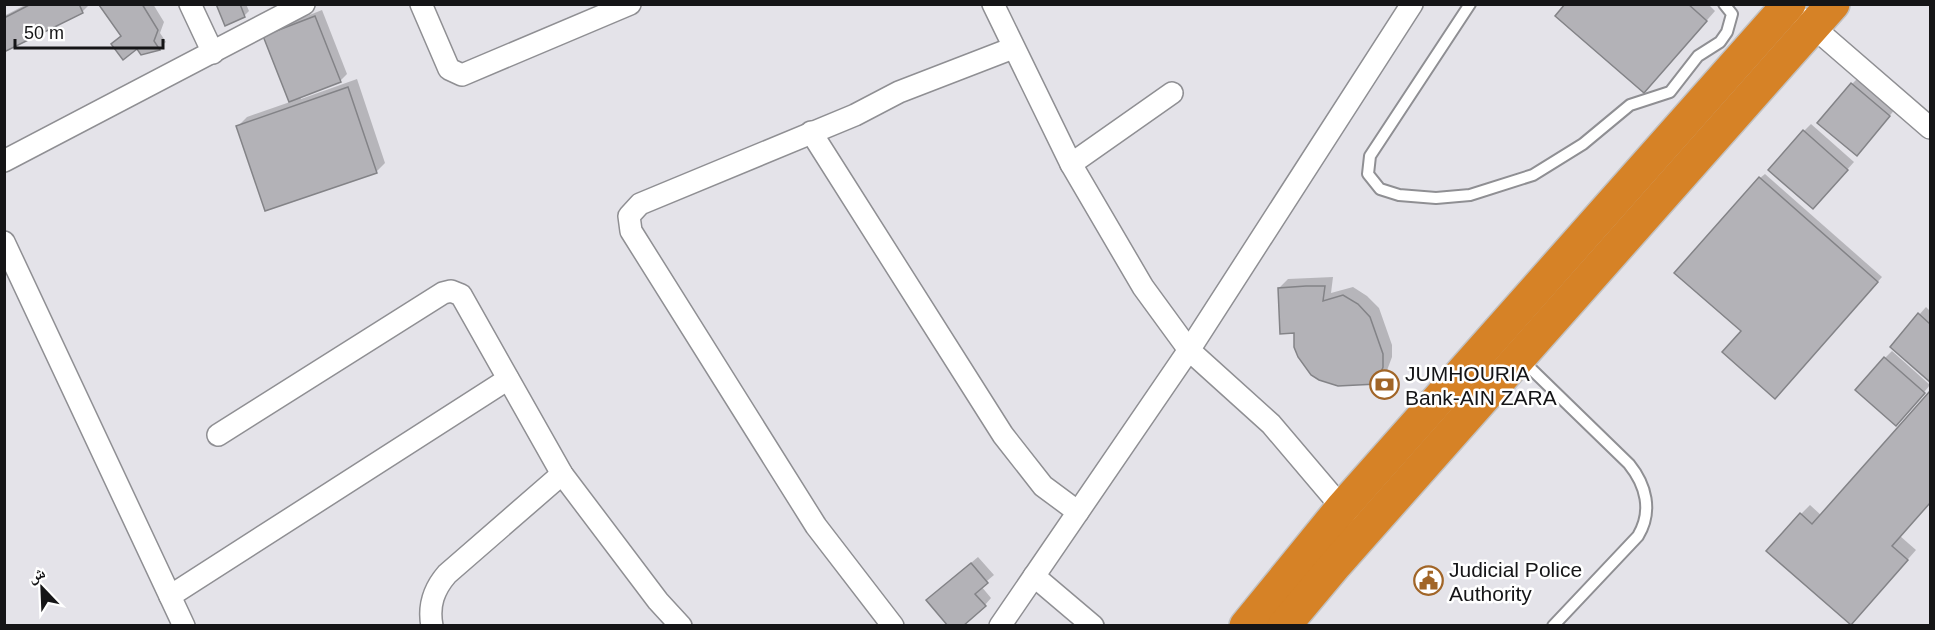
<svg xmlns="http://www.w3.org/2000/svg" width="1935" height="630" font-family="Helvetica,'Noto Naskh Arabic',sans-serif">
<rect width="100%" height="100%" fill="#e4e3e9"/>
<g fill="#0003">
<path d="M27 4 89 5 82 12 4 51V16Z"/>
<path d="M102 4H153L164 22 160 33 166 42 159 48 142 54 138 47 113 44 122 35Z"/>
<path d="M218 4H246L249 11 244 16Z"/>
<path d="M1567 4H1708L1715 11 1653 82Z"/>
<path d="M322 10 347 74 340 81 300 96 301 99 357 79 385 163 376 172 238 126 247 117 290 102 265 37 272 30Z"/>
<path d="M1859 77 1896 108 1864 147 1852 84Z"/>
<path d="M1811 124 1854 162 1820 200 1804 131Z"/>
<path d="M1765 174 1882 277 1780 393 1743 331 1760 178Z"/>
<path d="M1333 277 1331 293 1353 287 1367 296 1379 308 1392 345V357L1386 373 1376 382 1296 332 1279 288 1288 279Z"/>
<path d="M1926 307 1930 311V380L1892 346Z"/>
<path d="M1892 351 1930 385 1903 417 1885 358Z"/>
<path d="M1930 393V502L1900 536 1916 550 1860 614 1801 514 1810 505 1822 516Z"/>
<path d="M978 557 994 575 981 586 991 598 985 605 935 593Z"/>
</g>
<g fill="#b3b2b7" stroke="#838387" stroke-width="1.5">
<path d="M31 4H79L83 13 4 52V18Z"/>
<path d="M142 4 158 30 154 41 160 50 141 55 137 49 123 60 111 44 121 36 99 5Z"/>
<path d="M216 4H240L245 17 225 26Z"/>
<path d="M1565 4H1688L1707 21 1644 93 1555 16Z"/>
<path d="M315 16 341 82 289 102 263 36Z"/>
<path d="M1851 83 1890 116 1857 156 1817 123Z"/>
<path d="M348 87 377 173 265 211 236 126Z"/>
<path d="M1803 130 1848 170 1813 209 1768 170Z"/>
<path d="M1759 177 1878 282 1775 399 1722 352 1741 331 1674 273Z"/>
<path d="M1306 286H1325L1323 301 1343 295 1358 304 1370 317 1383 354V367L1377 384 1338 386 1319 380 1311 375 1298 357 1294 347V333L1280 334 1278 288Z"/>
<path d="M1918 313 1930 324V382L1890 347Z"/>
<path d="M1884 357 1925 393 1896 426 1855 390Z"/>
<path d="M1930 391V503L1892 546 1908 560 1851 625 1766 551 1800 513 1812 524Z"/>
<path d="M971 563 988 583 975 594 986 606 963 626H948L926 600Z"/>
</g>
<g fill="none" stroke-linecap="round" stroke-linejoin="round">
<defs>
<g id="lane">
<path d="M1470 4 1370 156 1368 174 1380 189 1399 195 1436 198 1470 195 1533 175 1583 144 1630 105 1670 92 1698 56 1720 42 1727 32 1732 14 1724 4"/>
<path d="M1522 360 1629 464C1646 485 1653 511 1638 536L1553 626"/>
</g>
<g id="street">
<path d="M190 4 213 53"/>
<path d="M421 4 449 69 462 75 630 4"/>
<path d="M993 4 1071 164 1143 287 1189 350 1271 424 1350 517"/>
<path d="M1804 19 1930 128"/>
<path d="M811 132 1003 435 1043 486 1078 512"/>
<path d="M4 161 304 4"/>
<path d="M1071 164 1172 93"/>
<path d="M4 242 184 626"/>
<path d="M218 435 443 293 451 291 461 295 562 474 658 601 681 626"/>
<path d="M1034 576 1093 626"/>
<path d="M170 596 508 379"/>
<path d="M432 626C428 605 434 589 447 574L562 474"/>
<path d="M893 626 816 526 631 231 629 216 640 204 855 115 899 92 1013 48"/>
<path d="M1000 626 1195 341 1412 4"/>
</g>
<g id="highway">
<path d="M1246 626 1342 508 1789 4"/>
<path d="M1284 626 1336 564 1833 4"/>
</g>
</defs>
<use href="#lane" stroke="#8f8f93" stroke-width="14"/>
<use href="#street" stroke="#8f8f93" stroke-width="24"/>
<use href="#highway" stroke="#c2c2c3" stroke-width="36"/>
<use href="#lane" stroke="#fff" stroke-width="10"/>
<use href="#street" stroke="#fff" stroke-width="21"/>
<use href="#highway" stroke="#d68226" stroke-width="33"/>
</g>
<defs>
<symbol id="bank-ring" viewBox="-11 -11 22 22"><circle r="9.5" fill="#fff" stroke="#a16527" stroke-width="1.5"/><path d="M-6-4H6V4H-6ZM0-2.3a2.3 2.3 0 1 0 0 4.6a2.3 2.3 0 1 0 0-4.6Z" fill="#a16527"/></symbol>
<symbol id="civic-ring" viewBox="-11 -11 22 22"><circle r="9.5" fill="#fff" stroke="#a16527" stroke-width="1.5"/><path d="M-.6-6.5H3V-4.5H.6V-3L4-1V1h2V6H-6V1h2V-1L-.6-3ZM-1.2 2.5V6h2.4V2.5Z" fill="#a16527"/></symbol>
</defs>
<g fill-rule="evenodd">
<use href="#bank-ring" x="1368" y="368" width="33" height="33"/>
<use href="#civic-ring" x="1412" y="564" width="33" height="33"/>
</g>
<g text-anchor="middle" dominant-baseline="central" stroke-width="5" stroke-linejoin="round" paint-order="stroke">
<g font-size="21" fill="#151517" stroke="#fff" text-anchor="start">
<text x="1405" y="373">JUMHOURIA<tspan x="1405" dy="24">Bank-AIN ZARA</tspan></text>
<text x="1449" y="569">Judicial Police<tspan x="1449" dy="24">Authority</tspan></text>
</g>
</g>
<rect width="1935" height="630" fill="none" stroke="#151517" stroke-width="12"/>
<g transform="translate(42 588) rotate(337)" stroke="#ffffff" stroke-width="4.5" paint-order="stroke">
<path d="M0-4.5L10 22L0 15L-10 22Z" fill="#151517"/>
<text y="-9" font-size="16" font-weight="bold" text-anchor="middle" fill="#151517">ش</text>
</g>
<path d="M15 39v9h148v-9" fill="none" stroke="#151517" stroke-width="3"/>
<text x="24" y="39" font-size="18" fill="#151517" stroke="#ffffff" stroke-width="4.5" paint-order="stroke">50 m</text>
</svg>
